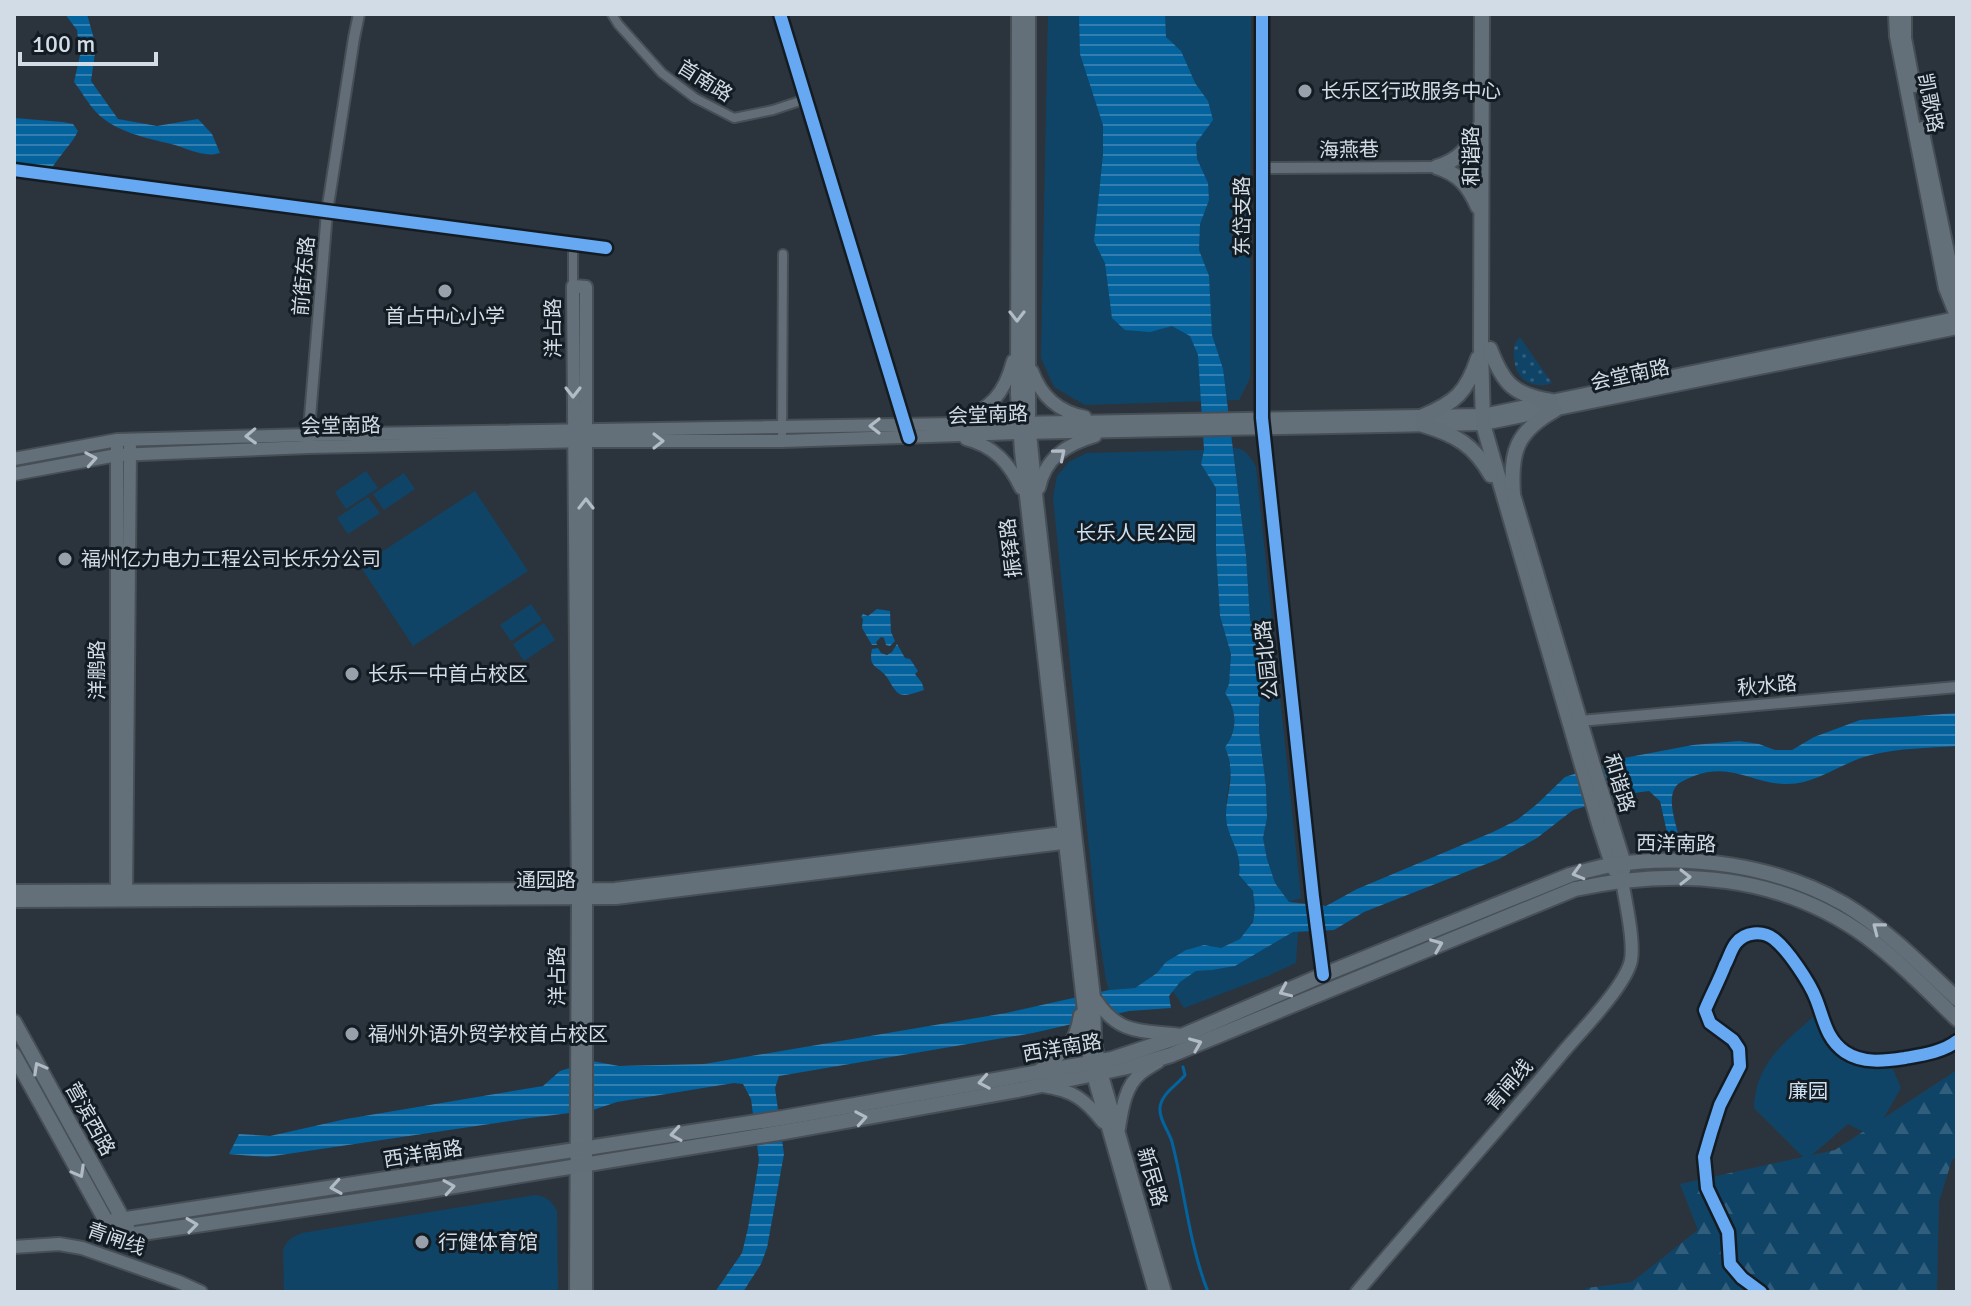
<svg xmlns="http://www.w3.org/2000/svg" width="1971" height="1306" font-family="Signika,'Noto Sans SC',sans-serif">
<defs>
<pattern id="grass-dots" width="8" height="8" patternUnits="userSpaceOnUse" patternTransform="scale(2)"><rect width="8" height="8" fill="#104467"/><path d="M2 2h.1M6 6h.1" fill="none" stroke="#325e7d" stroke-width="1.8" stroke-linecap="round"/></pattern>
<pattern id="forest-firs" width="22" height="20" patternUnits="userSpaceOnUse" patternTransform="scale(2)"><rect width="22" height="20" fill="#104467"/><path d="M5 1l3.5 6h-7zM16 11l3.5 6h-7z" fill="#325e7d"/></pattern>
<pattern id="water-rules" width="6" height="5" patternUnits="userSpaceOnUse" patternTransform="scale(2)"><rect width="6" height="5" fill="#04629d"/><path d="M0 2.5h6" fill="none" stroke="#347faf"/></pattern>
</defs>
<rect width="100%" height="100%" fill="#2b343d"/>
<path fill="url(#grass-dots)" d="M1520 337 1521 339 1552 383C1531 391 1513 377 1514 354 1514 346 1514 343 1520 337Z"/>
<path fill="url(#forest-firs)" d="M1957 1070V1157L1952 1160 1939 1201 1937 1290 1941 1292H1583L1587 1288 1632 1282 1698 1230 1680 1184 1835 1150Z"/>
<g fill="#104467">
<path d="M1048 14H1251L1250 378 1239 400 1085 405 1054 387 1041 358Z"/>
<path d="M1233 448C1245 447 1251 458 1256 467L1301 898 1289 902 1275 883 1267 859 1263 838 1267 818 1266 787 1259 731V706L1266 674 1260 647 1250 619 1246 555Z"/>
<path d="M1204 450 1201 464 1216 488V551L1220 616 1231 654 1229 684 1225 693C1237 710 1238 731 1225 747L1231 768 1226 803 1231 835 1237 848 1240 865 1239 875C1243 880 1249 885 1252 890 1264 912 1245 946 1220 948 1215 949 1211 946 1207 946 1192 945 1179 955 1166 963L1180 982 1196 971 1212 970 1235 966 1293 932H1298L1296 963 1268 976 1184 1008 1160 971 1135 988 1109 990 1106 980 1096 915 1053 498 1057 476 1069 462 1087 453Z"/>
<path d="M366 471 378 488 346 509 335 492Z"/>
<path d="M404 473 415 489 384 510 373 494Z"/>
<path d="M475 491 528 571 413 646 360 566Z"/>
<path d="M368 497 380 513 348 534 337 518Z"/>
<path d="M531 604 542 620 511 641 500 625Z"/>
<path d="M544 623 555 640 524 661 513 644Z"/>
<path d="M1814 1016 1827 1043 1851 1061 1892 1067 1901 1088 1873 1137 1848 1124 1806 1160 1754 1108C1756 1063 1783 1044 1814 1016Z"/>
<path d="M535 1195C547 1197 551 1200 557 1211L558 1292H284L283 1250C287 1240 292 1237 302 1233Z"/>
</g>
<g fill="url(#water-rules)">
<path d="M65 14H87L96 46 91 81 118 119 157 126 198 119 212 134 220 153C204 158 187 148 171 144 146 138 116 132 97 113 88 104 82 92 74 82L80 55 77 30Z"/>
<path d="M1079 14H1165L1166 37 1181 51 1195 83 1208 101 1213 120 1196 143 1197 159 1208 183 1209 200 1200 224 1199 250 1209 276 1212 335 1223 369 1246 555 1250 619 1260 647 1266 674 1259 706V731L1266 787 1267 818 1263 838 1267 859 1275 883 1289 902 1326 906 1357 889 1493 832 1517 820 1537 804 1565 777 1624 758 1693 745 1739 741 1759 744 1775 750H1792L1814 737 1860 720 1957 713V746C1929 748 1899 748 1871 755 1842 762 1814 786 1784 784 1751 783 1731 762 1694 776 1689 778 1682 781 1678 784 1665 796 1676 823 1679 837H1668L1660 801 1649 791 1634 793 1573 810 1537 838 1499 859 1364 912 1334 930 1293 932 1235 966 1212 970 1196 971 1180 982 1169 996 1171 1008 1129 1011 1033 1033 779 1076 775 1088 784 1154 767 1248 761 1264 743 1292H715L742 1253 748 1228 759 1160 751 1099 743 1084 734 1083 617 1102 593 1110 530 1118 267 1157 229 1154 239 1134 270 1136 346 1119 543 1086 560 1071 592 1061 619 1066 704 1064 1006 1013 1109 990 1135 988 1157 973 1166 962 1186 950 1204 945 1221 948 1240 939 1253 922 1255 908 1253 891 1239 875C1242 854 1232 844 1227 825 1223 805 1233 786 1230 766 1230 760 1227 753 1225 747 1238 731 1237 710 1225 693L1229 684 1231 654 1220 616 1216 551V488L1201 464 1204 450 1198 355 1190 336 1172 326 1150 332 1125 330 1112 318 1105 263 1094 241 1103 155V125L1080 54Z"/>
<path d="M14 118 63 122 73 124 78 131C71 146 57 157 50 172L14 167Z"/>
<path d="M877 609 890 611 891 632 895 641 890 646 886 645 884 638 881 637 876 642 877 645H872L862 628 863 619 861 617 863 614 868 616Z"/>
<path d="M897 644 905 658 910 659 918 671 915 674 922 683 924 690C916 692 905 698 898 693 893 689 890 681 886 676 877 665 868 668 872 649L878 648 881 653 887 655 892 652Z"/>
</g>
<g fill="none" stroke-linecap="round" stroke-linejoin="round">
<path stroke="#04629d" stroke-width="3" d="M1183 1067 1185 1075C1176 1086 1161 1094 1160 1108 1159 1120 1169 1131 1172 1142 1185 1192 1189 1244 1208 1292"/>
<defs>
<g id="minor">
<path d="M612 14 618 24 662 73 695 98 734 118 773 110 806 99"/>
<path d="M780 14 906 427"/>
<path d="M14 170 606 248"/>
<path d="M573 286V243"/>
<path d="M782 441 783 254"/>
<path d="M1761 1292 1742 1278 1730 1264 1728 1232 1707 1188 1704 1157 1711 1133 1720 1105 1740 1066 1739 1049 1733 1040 1710 1023 1705 1010C1711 995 1719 981 1725 965 1729 958 1731 949 1736 943 1745 932 1762 930 1774 939 1788 950 1810 983 1816 999 1824 1019 1826 1039 1845 1052 1863 1064 1885 1061 1905 1058 1922 1055 1943 1052 1957 1041"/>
</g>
<g id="tertiary">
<path d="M1262 14V418L1313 897 1323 975"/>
<path d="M1262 168 1437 167"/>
<path d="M308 441 327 212 354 38 359 14"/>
<path d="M1580 721 1957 687"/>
</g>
<g id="secondary">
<path d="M1018 14 1017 394 1021 451 1090 1064 1155 1292"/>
<path d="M1029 14V423L1037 503 1094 998 1095 1042 1101 1072 1165 1292"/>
<path d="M1895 14 1896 36 1945 288 1957 318"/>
<path d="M1905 14V38L1914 86"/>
<path d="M1922 128 1955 286 1956 306"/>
<path d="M1032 371C1041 396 1059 412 1085 417"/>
<path d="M959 421C991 408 1004 395 1013 361"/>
<path d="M966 439C994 446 1009 463 1021 488"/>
<path d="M117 447V897"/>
<path d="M14 459 117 440 308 435 1483 415 1957 318"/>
<path d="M14 474 117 455 308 447 586 441H782L1019 433 1483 424 1957 328"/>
<path d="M1039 488C1045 458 1067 444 1095 436"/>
<path d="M14 891 615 889 1071 832"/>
<path d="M126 897 130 447"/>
<path d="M14 901 616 898 1071 842"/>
<path d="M1096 1000C1120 1036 1142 1030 1181 1035"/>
<path d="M1038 1071C1063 1053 1075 1047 1080 1015"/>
<path d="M1043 1086C1072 1090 1085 1099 1103 1122"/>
<path d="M1119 1128C1122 1109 1125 1086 1141 1073 1146 1069 1153 1065 1158 1062"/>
<path d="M14 1247 59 1244 82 1248 179 1282 201 1292"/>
<path d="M576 1292 578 899 573 286 586 287V1292"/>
<path d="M1357 1292C1425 1211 1496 1133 1564 1051 1582 1030 1622 989 1630 964 1636 946 1625 900 1622 880"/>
</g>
<g id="primary">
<path d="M1482 14 1481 347 1483 424 1599 824 1612 864 1615 870"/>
<path d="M1437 167C1459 174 1469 186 1478 207"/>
<path d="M1437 167C1459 160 1469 148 1479 128"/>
<path d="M1490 349C1503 383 1513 395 1551 401"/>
<path d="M1423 416C1455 403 1467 392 1478 358"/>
<path d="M1423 425C1456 435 1474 445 1491 475"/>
<path d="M1513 494C1510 452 1516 432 1555 410"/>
<path d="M1513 495 1593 765 1624 864 1623 870"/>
<path d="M14 1022 127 1227"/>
<path d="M14 1055 115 1237 418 1192 784 1132 1018 1090 1137 1065 1171 1055 1575 889C1677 867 1781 874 1867 937 1900 962 1928 991 1957 1019"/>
<path d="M107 1222 782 1118 1112 1059 1184 1035 1323 975 1570 875C1583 872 1598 867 1612 865 1688 853 1776 865 1844 904 1886 929 1921 965 1957 999"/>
</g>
</defs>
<use href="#minor" stroke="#474f56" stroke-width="12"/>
<use href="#tertiary" stroke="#474f56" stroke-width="14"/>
<use href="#secondary" stroke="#474f56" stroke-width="16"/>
<use href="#primary" stroke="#474f56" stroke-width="18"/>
<use href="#minor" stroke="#626d77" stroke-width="8"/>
<use href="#tertiary" stroke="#626d77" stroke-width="10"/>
<use href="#secondary" stroke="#63707a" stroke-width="12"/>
<use href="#primary" stroke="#626e78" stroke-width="14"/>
<defs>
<g id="cycleway">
<path d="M780 14 909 438"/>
<path d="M1262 14V418L1313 897 1323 975"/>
<path d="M14 170 606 248"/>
<path d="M1761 1292 1742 1278 1730 1264 1728 1232 1707 1188 1704 1157 1711 1133 1720 1105 1740 1066 1739 1049 1733 1040 1710 1023 1705 1010C1711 995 1719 981 1725 965 1729 958 1731 949 1736 943 1745 932 1762 930 1774 939 1788 950 1810 983 1816 999 1824 1019 1826 1039 1845 1052 1863 1064 1885 1061 1905 1058 1922 1055 1943 1052 1957 1041"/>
</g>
</defs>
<use href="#cycleway" stroke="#141c23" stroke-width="17"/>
<use href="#cycleway" stroke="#66a8f1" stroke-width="12"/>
</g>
<defs><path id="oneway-chevron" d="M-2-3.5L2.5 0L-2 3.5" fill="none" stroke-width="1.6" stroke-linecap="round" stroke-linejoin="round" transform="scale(2)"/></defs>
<g stroke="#b1bcc6">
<use href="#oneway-chevron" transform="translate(1017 316) rotate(90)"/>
<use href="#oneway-chevron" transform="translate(573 392) rotate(90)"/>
<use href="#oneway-chevron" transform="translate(875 426) rotate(180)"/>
<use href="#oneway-chevron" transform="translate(251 436) rotate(178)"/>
<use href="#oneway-chevron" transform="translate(658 441)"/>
<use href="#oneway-chevron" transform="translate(1060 454) rotate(-40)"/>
<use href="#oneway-chevron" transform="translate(91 459) rotate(-10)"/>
<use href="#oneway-chevron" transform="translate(586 504) rotate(-90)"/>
</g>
<g stroke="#b0bbc5">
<use href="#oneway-chevron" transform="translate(1578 873) rotate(164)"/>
<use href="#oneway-chevron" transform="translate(1685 877)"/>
<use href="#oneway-chevron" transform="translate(1878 928) rotate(-142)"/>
<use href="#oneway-chevron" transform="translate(1437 945) rotate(-22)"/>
<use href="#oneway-chevron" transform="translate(1285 991) rotate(156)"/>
<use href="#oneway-chevron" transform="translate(1196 1044) rotate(-22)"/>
<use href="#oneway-chevron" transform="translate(39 1068) rotate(-119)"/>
<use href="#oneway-chevron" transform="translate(984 1082) rotate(170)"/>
<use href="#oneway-chevron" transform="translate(861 1118) rotate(-10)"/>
<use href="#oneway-chevron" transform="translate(676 1134) rotate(171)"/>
<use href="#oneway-chevron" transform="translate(79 1172) rotate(61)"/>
<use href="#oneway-chevron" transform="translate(336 1187) rotate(171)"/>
<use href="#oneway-chevron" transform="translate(449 1187) rotate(-9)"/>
<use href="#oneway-chevron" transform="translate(192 1225) rotate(-8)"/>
</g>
<g fill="#98a1ab" stroke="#141c23" stroke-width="3">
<circle cx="1305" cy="91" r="8"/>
<circle cx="445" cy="291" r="8"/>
<circle cx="65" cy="559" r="8"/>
<circle cx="352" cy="674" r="8"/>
<circle cx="352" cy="1034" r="8"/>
<circle cx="422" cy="1242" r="8"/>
</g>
<g text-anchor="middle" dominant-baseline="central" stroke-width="6" stroke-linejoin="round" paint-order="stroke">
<g font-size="20" fill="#d2dce6" stroke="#141c23">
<text transform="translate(705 81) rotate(32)">首南路</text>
<text transform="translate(1930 103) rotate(79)">凯歌路</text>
<text transform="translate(1349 150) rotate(-1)">海燕巷</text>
<text transform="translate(1471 156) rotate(-90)">和谐路</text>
<text transform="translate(1242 216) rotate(-90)">东岱支路</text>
<text transform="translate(304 276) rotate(-85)">前街东路</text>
<text transform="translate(553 328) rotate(-90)">洋占路</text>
<text transform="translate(1630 375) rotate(-12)">会堂南路</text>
<text transform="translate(988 415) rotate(-2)">会堂南路</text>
<text transform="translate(341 426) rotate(-1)">会堂南路</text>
<text transform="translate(1011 548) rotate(-97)">振铎路</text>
<text transform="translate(1267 660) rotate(-96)">公园北路</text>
<text transform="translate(97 670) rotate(-90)">洋鹏路</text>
<text transform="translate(1767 686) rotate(-5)">秋水路</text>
<text transform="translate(1619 783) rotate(73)">和谐路</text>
<text transform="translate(1676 844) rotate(1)">西洋南路</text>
<text x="546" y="880">通园路</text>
<text transform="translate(557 976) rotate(-90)">洋占路</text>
<text transform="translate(1062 1048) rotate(-10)">西洋南路</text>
<text transform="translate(1509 1085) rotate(-49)">青闸线</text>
<text transform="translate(90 1119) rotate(61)">营滨西路</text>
<text transform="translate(423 1154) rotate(-9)">西洋南路</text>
<text transform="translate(1152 1177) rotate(74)">新民路</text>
<text transform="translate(116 1239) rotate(19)">青闸线</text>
</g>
<g font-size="20" fill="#d2dce6" stroke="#141c23" text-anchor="start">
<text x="1321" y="91">长乐区行政服务中心</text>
<text x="445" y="316" text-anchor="middle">首占中心小学</text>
<text x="81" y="559">福州亿力电力工程公司长乐分公司</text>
<text x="368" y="674">长乐一中首占校区</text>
<text x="368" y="1034">福州外语外贸学校首占校区</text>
<text x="438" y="1242">行健体育馆</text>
</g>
<g font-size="20" fill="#cde0f1" stroke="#141c23">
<text x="1136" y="533">长乐人民公园</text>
<text x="1808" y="1091">廉园</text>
</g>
</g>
<rect width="1971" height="1306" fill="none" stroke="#d2dce6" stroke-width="32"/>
<path d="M20 52v12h136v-12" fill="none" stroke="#d2dce6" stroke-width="4"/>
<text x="32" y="52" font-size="24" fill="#d2dce6" stroke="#141c23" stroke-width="6" paint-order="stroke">100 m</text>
</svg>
